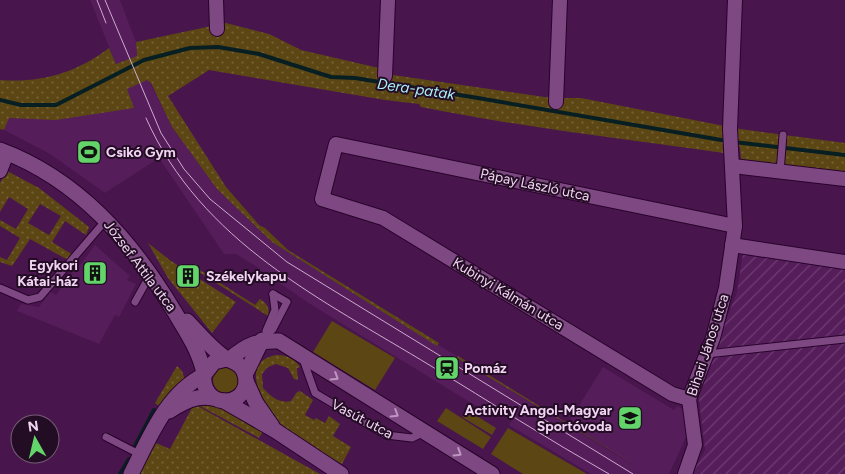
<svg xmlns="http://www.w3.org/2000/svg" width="845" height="474" font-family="Figtree,sans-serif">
<defs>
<pattern id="industrial-furrows" width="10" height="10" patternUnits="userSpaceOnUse" patternTransform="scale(1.25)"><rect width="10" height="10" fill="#551d5a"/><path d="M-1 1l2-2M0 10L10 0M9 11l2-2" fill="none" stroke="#6e3d72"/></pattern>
<pattern id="grass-dots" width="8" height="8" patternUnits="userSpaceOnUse" patternTransform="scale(1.25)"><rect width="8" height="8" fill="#5c4714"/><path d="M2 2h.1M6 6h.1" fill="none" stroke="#746137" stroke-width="1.8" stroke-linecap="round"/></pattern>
</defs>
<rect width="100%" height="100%" fill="#48154c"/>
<g fill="#551d5a">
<path d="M90 0H120L136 42 137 56 172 127 217 189 272 242 636 467 568 423 603 367 674 410 677 406 688 412V433L669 474H591L509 425 515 415 498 405 496 404 489 414 310 304 260 270V269L236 254H224L159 158 105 193 50 154 4 130 8 118H23L116 64Z"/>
<path d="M95 245 130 276 127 280 136 284 119 317 115 315 99 344 17 311 21 304 39 307 50 291 56 295 77 265H80Z"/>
</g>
<path fill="url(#industrial-furrows)" d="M743 253 845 267V474H692L705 450 698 392 737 292Z"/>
<g fill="url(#grass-dots)" fill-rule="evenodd">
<path d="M226 23 269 34 301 50 379 68 386 74 552 98H581L740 129 845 143V177L741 160 740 147 724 146V153C623 139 521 127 421 107L419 104 385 100 209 70 168 96 226 187 259 225 265 228 288 250 439 343 437 346 272 242 217 189 172 127 151 83 147 80 127 89 134 108 56 120 9 118 4 130 0 129V80C42 83 76 73 109 48L116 64 137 56 136 42Z"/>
<path d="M7 171 39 188 89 227 86 235 65 221 52 242 73 255 68 260 30 239 12 266 0 262V257L7 260 20 238 0 226V220L16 229 28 209 9 197 0 212V183ZM40 204 61 216 49 235 28 223Z"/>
<path d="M148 243 171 261 236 302 212 333 168 278Z"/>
<path d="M192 265 255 305 260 299C266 303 270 307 268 316L191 267Z"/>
<path d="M276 355C286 355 294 358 300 367L297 368 298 380 294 379 288 368 276 364 268 367 262 374 263 388C270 396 280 404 291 401L297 392 300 391 313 400 305 415 314 420 316 418 325 423 329 416 340 424 333 436 351 447 342 464C307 444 260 422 256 378 255 364 262 358 276 355Z"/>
<path d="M458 356 637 466 457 358Z"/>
<path d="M177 366 182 371 185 380 170 391 160 407 155 403Z"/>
<path d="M198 399H205L263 431 259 438 200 406Z"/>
<path d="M194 404 320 474H140L156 443 170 449Z"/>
</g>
<g fill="#5c4714">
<path d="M332 321 395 358 375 390 313 352Z"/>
<circle cx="226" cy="380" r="13"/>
<path d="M446 408 491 437 483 449 437 421Z"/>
<path d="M467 410 496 428 492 435 462 417Z"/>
<path d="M508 428 587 474H523L491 454Z"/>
</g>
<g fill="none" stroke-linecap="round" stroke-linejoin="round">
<g stroke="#071f22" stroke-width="4">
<path d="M0 100 21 105H56L144 60 190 48 218 47 259 54 331 77 355 78 478 98 727 141"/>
<path d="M734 142 845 155"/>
<path d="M134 448 154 410"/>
<path d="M120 474 129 459"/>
</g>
<defs>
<g id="lane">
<path d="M780 172 783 135"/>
<path d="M0 288 28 300 40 297 106 220"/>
<path d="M135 302 150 275"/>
<path d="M266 331 275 310 273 294"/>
<path d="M262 340 273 329 287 302 273 294"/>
<path d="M707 354 845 339"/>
<path d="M303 359 315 393 386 435 412 438 424 432"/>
<path d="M106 437 141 455"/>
</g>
<g id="street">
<path d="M216 0 217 29"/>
<path d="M385 76 388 0"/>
<path d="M556 102 560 0"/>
<path d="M733 166 845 179"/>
<path d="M0 171 7 153"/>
<path d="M732 245 845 262"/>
<path d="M689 399 672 394 383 218 322 199 336 144 735 226"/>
<path d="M685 474 695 445 689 399 713 338 726 288 735 226 730 129 735 0"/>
</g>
<g id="secondary">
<path d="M0 150C78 179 132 241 174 311 186 331 199 350 204 373"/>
<path d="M187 321C199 333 212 350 227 359 232 361 236 362 240 366 244 370 246 375 246 381 245 409 201 408 204 375L214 362 227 359"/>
<path d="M230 359C246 345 258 340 279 341L492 474"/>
<path d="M245 375 262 340"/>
<path d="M246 381 256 403 272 426"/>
<path d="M224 401 276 431 341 474"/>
<path d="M169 411C184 402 195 395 213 398"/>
<path d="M131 474C149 439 166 394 204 375"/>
</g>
</defs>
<use href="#lane" stroke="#29032c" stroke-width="9"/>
<use href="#street" stroke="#29032c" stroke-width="16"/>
<use href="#secondary" stroke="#29032c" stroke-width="17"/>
<use href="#lane" stroke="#7e4982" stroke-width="7"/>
<use href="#street" stroke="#7e4982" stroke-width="14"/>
<use href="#secondary" stroke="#7e4982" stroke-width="15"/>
<g stroke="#ceabcf" stroke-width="1">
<path d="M97 0 106 23"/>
<path d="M105 0 161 133 184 169 210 199 287 262 633 474"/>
<path d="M146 118C201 242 321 299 431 366 490 402 549 440 609 474"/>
</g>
</g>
<defs><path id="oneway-chevron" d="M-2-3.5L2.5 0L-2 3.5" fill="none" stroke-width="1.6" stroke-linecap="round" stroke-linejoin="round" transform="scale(1.25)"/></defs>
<g stroke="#be95c0">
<use href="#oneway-chevron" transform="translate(335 377) rotate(32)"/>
<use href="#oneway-chevron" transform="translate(395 414) rotate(32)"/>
<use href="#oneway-chevron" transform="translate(458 453) rotate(32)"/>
</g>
<defs>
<symbol id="stadium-square" viewBox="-11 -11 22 22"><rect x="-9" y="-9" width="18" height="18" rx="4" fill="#63d469" stroke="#230d24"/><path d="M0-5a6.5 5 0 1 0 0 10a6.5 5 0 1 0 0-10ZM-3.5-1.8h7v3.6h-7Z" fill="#111"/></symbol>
<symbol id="building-square" viewBox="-11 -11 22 22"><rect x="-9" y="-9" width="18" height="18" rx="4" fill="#63d469" stroke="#230d24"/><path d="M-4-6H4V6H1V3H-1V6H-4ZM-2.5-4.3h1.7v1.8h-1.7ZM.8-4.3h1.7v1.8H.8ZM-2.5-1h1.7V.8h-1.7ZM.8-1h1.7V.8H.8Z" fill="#111"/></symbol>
<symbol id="station-square" viewBox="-11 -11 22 22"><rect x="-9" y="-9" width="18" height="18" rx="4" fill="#63d469" stroke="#230d24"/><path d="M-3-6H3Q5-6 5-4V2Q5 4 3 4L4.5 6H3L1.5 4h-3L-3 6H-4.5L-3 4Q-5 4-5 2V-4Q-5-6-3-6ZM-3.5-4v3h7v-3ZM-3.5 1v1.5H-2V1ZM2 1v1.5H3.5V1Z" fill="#111"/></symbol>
<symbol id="school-square" viewBox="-11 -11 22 22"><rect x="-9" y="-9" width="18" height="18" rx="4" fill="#63d469" stroke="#230d24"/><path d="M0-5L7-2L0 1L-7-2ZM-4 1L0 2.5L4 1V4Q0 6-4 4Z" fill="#111"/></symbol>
</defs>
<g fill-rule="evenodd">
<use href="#stadium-square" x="75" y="138" width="28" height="28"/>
<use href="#building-square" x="81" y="259" width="28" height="28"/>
<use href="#building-square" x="174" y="262" width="28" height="28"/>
<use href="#station-square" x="433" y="354" width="28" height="28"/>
<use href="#school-square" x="616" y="404" width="28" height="28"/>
</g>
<g text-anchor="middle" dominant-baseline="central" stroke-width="4" stroke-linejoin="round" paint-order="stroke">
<g font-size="14" font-weight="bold" fill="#f2d4f3" stroke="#230d24" text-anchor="start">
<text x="106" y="152">Csikó Gym</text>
<text x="78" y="265" text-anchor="end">Egykori<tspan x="78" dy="16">Kátai-ház</tspan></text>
<text x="206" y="276">Székelykapu</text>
<text x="464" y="368">Pomáz</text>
<text x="612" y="410" text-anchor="end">Activity Angol-Magyar<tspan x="612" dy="16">Sportóvoda</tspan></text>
</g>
<g font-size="14" fill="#f2d4f3" stroke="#230d24">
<text transform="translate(535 185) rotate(12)">Pápay László utca</text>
<text transform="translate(140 266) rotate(53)">József Attila utca</text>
<text transform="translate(508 294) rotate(31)">Kubinyi Kálmán utca</text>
<text transform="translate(708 345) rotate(-72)">Bihari János utca</text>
<text transform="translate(362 419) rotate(28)">Vasút utca</text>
</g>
<g font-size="15" font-style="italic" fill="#a9f0f8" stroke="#230d24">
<text transform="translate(416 89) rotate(8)">Dera-patak</text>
</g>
</g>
<g transform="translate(35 439) rotate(352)"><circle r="24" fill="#230d24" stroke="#765d77"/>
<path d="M0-4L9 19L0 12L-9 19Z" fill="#63d469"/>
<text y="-8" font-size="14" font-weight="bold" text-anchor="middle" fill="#f2d4f3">N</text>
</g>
</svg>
